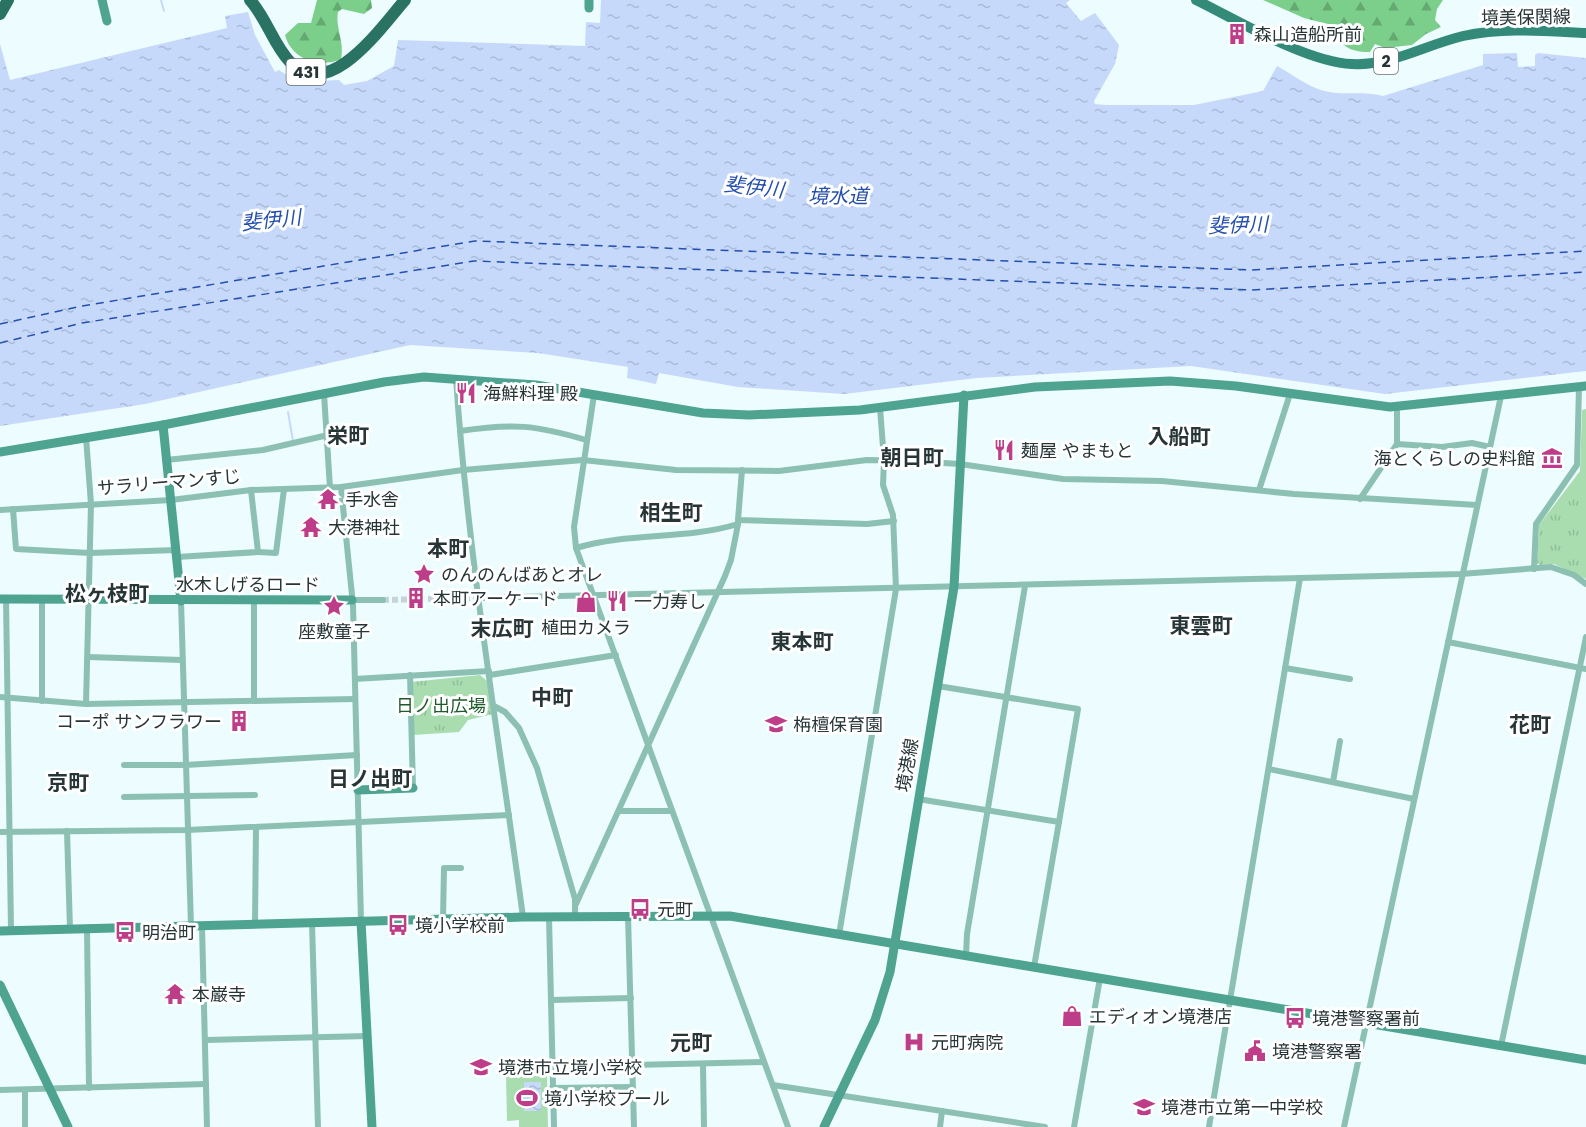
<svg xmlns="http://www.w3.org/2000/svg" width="1586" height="1127" font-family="Poppins,'Noto Sans JP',sans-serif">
<defs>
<pattern id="forest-firs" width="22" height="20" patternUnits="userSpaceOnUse" patternTransform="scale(1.5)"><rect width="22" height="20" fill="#7bcf8a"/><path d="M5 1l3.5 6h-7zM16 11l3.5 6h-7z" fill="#65a972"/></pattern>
<pattern id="park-tufts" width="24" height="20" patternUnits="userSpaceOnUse" patternTransform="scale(1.5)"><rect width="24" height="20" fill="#a9ddb0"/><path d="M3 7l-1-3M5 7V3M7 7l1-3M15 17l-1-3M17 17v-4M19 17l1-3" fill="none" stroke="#91be98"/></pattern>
<pattern id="water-ripples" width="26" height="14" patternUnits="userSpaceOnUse" patternTransform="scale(1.5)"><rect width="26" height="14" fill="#c6d9fb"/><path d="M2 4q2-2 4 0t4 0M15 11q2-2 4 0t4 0" fill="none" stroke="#aabbd8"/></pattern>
</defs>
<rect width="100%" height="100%" fill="#edfcfe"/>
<path fill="#a9ddb0" d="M506 1076H547L548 1127H519V1120L507 1121Z"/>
<g fill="url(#forest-firs)">
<path d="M317 0H371L372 8 364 14 342 9 338 12C335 28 345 42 341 59 319 69 291 59 285 35L298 23H311Z"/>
<path d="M1263 0H1443L1437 9 1435 20 1441 27 1426 34 1412 45 1385 48 1375 44 1370 52C1346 52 1341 45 1332 25L1304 18Z"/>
</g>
<g fill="url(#park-tufts)">
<path d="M1586 409V579L1554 564 1540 565 1537 563 1539 525 1580 471 1582 410Z"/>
<path d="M480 675 487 681 493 714 468 720 459 732 413 735 411 682Z"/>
</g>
<g fill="url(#water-ripples)">
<path d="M601 0H1070L1066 3 1081 21 1095 13 1119 45 1115 64 1094 101 1095 104 1105 105H1194L1263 91 1277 66C1290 73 1304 84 1318 89 1338 97 1362 90 1383 96L1483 65V54L1517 53 1518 67 1535 66V55L1538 53 1586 58V371L1385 394 1191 366 977 378 844 394 738 387 659 373 656 384 627 378 628 367 538 353 410 345 145 404 0 426V44L10 80 227 28 225 16 248 12 255 35 275 72 279 70 297 82 339 80 344 85 367 81 394 66 398 40 585 46 586 22 600 23Z"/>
<rect x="524" y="1082" width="17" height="29"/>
</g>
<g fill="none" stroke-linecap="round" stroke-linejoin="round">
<g stroke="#c6d9fb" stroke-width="2">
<path d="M161 0 164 11"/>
<path d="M288 412 293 441"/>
</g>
<g stroke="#244fad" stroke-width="1.5" stroke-dasharray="8 6" stroke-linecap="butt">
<path d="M0 324 82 306 475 241 1250 270 1586 251"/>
<path d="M0 343 82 323 474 261 1250 290 1586 272"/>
</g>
<path stroke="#c5d4d6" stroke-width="6" stroke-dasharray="6 3" stroke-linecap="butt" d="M383 600 477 598"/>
<g stroke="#8cc0b2" stroke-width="6">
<path d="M456 378C468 559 499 738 523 917"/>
<path d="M324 394 330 488"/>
<path d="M594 395 574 527 576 548 788 1127"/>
<path d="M1397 406V444L1442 447 1472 443 1490 447"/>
<path d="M460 431C512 423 536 425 586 440"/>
<path d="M166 460 263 450 328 435"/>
<path d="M742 470 738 520 867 524 894 521"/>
<path d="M341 487 353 605 361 921"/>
<path d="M1259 490 1290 394"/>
<path d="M1360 499 1397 444"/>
<path d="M13 509 16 549 90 553 176 550"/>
<path d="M0 510 171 500 251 490 341 487 463 470 583 460 676 470 779 471 867 460 912 461 960 464 1063 479 1162 481 1294 494 1477 505"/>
<path d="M576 548C630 532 685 540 738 524V520"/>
<path d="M258 552 276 553 284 489"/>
<path d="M177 557 258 552 251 490"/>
<path d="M1534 569 1536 524 1577 465 1579 387"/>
<path d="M477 598 1461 574 1551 567 1574 575 1586 584"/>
<path d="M6 599 11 930"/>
<path d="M352 600H383"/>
<path d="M181 601 191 926"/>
<path d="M1448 642 1586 669"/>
<path d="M88 657 182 660"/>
<path d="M1285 668 1350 679"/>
<path d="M410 675 413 788"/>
<path d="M490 675 616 655"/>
<path d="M355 679 489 671"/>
<path d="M938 686 1078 709 1059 822"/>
<path d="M0 697 86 704 355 699"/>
<path d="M42 701V599"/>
<path d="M254 701V601"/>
<path d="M86 704 91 504 86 437"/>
<path d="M494 706 505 712 519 728 537 768 575 899V917"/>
<path d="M124 765H185L357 755"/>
<path d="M1269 769 1414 799"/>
<path d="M1333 782 1340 741"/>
<path d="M124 797 255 795"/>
<path d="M918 799 1059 822 1034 967"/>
<path d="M619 811H672"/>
<path d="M67 831 70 929"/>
<path d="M0 832 187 830 509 815"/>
<path d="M576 904 725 576 731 560 738 524"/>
<path d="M628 916 634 1127"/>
<path d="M549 917 554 1127"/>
<path d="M443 919 444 868H461"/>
<path d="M312 923 318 1127"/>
<path d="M255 924 256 827"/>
<path d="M202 926 207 1127"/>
<path d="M87 928 89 1088"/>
<path d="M839 935 896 589 893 515 883 485 884 460 880 408"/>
<path d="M966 956 967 934 1025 586"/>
<path d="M551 1000 631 998"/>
<path d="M206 1040 368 1036"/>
<path d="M1501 1046 1586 637"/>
<path d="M703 1064 704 1127"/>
<path d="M633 1065 763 1062"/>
<path d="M773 1085 1045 1127"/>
<path d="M552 1088 633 1087"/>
<path d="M0 1090 206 1084"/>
<path d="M25 1090V1127"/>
<path d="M940 1127 942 1111"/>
<path d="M1074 1127 1100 978"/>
<path d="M1209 1127 1300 578"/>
<path d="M1344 1127 1501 396"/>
</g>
<g stroke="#4fa391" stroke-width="9">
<path d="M102 0 107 21"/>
<path d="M589 8V0"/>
<path d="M0 452 163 425"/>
<path d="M0 599 352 600"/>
<path d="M181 601 163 425 384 382 424 377 536 385 703 413 749 415 860 410 1035 387 1170 381 1236 386 1390 407 1586 386"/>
<path d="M358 790 413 788"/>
<path d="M361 921 372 1127"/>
<path d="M0 931 523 917 730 916 1586 1060"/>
<path d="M0 985 68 1127"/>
<path d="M824 1127 875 1020 890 972 954 587 964 395"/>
</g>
<path stroke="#348a79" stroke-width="10" d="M1196 0C1239 21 1306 62 1352 64 1392 66 1425 45 1463 36 1503 27 1545 31 1586 33"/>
<g stroke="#2a7364" stroke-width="12">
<path d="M250 0C267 19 273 44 290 62 329 104 382 26 405 0"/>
<path d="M0 14 8 0"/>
</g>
</g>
<defs>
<symbol id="building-bare" viewBox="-9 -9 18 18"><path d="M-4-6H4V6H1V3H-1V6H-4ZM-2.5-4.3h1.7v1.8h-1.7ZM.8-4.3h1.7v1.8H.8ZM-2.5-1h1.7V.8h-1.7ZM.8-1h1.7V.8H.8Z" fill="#be3d88" stroke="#fff" stroke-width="2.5" paint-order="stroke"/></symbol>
<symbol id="restaurant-bare" viewBox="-9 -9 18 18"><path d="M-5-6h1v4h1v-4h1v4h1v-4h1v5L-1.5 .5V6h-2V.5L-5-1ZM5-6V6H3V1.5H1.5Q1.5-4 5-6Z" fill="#be3d88" stroke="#fff" stroke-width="2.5" paint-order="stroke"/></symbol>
<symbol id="museum-bare" viewBox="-9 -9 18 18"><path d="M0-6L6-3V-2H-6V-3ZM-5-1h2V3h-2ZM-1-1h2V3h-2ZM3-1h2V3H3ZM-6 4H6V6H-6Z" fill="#be3d88" stroke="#fff" stroke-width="2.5" paint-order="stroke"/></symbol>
<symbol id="temple-bare" viewBox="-9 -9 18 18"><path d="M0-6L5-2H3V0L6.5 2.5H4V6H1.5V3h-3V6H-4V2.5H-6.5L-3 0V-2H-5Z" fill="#be3d88" stroke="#fff" stroke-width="2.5" paint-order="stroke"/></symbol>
<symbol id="sight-bare" viewBox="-9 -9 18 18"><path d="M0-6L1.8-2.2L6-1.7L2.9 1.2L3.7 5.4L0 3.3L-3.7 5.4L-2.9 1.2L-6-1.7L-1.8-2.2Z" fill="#be3d88" stroke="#fff" stroke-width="2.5" paint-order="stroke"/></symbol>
<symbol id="shop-bare" viewBox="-9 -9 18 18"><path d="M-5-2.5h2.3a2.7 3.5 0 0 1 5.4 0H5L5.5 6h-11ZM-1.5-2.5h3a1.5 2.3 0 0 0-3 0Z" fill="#be3d88" stroke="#fff" stroke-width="2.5" paint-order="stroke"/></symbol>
<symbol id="school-bare" viewBox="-9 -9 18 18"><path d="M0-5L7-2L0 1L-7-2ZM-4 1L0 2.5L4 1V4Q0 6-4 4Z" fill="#be3d88" stroke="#fff" stroke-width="2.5" paint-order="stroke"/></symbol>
<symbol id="bus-bare" viewBox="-9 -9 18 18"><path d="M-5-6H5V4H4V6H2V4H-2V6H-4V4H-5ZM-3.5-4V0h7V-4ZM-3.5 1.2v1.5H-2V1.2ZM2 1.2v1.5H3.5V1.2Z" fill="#be3d88" stroke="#fff" stroke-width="2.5" paint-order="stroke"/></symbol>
<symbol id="hospital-bare" viewBox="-9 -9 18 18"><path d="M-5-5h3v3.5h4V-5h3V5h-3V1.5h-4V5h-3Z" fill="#be3d88" stroke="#fff" stroke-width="2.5" paint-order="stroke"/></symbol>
<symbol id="civic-bare" viewBox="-9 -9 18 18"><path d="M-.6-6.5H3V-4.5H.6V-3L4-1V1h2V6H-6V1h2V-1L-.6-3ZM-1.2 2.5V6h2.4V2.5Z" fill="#be3d88" stroke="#fff" stroke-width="2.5" paint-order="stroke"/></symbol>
<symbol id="stadium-bare" viewBox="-9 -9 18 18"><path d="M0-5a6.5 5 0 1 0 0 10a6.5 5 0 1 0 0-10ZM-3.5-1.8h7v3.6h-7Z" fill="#be3d88" stroke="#fff" stroke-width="2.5" paint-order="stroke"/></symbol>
</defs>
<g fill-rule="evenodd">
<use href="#building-bare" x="1222" y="19" width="30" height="30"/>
<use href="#restaurant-bare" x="451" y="378" width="30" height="30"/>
<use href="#restaurant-bare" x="989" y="435" width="30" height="30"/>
<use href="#museum-bare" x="1537" y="443" width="30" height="30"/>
<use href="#temple-bare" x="313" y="484" width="30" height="30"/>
<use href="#temple-bare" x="296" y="512" width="30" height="30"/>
<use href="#sight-bare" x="409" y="559" width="30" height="30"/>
<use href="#building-bare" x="401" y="583" width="30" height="30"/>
<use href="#restaurant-bare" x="602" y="586" width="30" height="30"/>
<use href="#shop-bare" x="571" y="587" width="30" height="30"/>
<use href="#sight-bare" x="319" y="591" width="30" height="30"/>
<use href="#building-bare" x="224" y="706" width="30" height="30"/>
<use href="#school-bare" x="761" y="709" width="30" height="30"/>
<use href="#bus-bare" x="625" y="894" width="30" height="30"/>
<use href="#bus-bare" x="383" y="910" width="30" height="30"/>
<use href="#bus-bare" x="110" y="917" width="30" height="30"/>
<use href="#temple-bare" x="160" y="979" width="30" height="30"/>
<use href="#shop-bare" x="1057" y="1001" width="30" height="30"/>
<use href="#bus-bare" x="1280" y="1003" width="30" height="30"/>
<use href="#hospital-bare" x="899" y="1027" width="30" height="30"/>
<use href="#civic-bare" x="1240" y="1036" width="30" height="30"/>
<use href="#school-bare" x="466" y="1052" width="30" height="30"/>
<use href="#stadium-bare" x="512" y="1083" width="30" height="30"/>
<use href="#school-bare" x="1129" y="1092" width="30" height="30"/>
</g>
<g text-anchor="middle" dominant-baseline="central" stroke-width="6" stroke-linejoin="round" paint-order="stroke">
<g fill="#fff" stroke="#687273" stroke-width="1.5">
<rect x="1374" y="48" width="24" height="26" rx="4.5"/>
<rect x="286.5" y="59" width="39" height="26" rx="4.5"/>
</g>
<g font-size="16" font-weight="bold" fill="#273537">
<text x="1386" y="61">2</text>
<text x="306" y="72">431</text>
</g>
<g font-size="18" fill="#273537" stroke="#fff">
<text transform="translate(1526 17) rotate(-1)">境美保関線</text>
<text transform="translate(169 482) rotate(-5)">サラリーマンすじ</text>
<text x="248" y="584">水木しげるロード</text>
<text transform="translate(907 765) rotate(-80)">境港線</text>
</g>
<g font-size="18" fill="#273537" stroke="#fff" text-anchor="start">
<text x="1254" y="34">森山造船所前</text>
<text x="483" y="393">海鮮料理 殿</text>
<text x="1021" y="450">麺屋 やまもと</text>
<text x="1535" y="458" text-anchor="end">海とくらしの史料館</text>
<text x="345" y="499">手水舎</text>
<text x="328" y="527">大港神社</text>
<text x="441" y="574">のんのんばあとオレ</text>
<text x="433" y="598">本町アーケード</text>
<text x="634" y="601">一力寿し</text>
<text x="586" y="627" text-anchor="middle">植田カメラ</text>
<text x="334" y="631" text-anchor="middle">座敷童子</text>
<text x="222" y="721" text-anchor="end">コーポ サンフラワー</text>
<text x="793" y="724">栴檀保育園</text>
<text x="657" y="909">元町</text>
<text x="415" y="925">境小学校前</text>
<text x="142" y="932">明治町</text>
<text x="192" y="994">本巌寺</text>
<text x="1089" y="1016">エディオン境港店</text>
<text x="1312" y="1018">境港警察署前</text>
<text x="931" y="1042">元町病院</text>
<text x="1272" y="1051">境港警察署</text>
<text x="498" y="1067">境港市立境小学校</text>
<text x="544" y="1098">境小学校プール</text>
<text x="1161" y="1107">境港市立第一中学校</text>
</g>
<g font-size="18" fill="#1f5a2d" stroke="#fff">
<text x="441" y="705">日ノ出広場</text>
</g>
<g font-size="20" font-style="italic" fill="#244fad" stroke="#fff">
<text transform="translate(754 187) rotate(6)">斐伊川</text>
<text x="838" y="196">境水道</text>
<text transform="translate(271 220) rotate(-6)">斐伊川</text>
<text transform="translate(1238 225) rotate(-2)">斐伊川</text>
</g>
<g font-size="21" font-weight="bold" fill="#273537" stroke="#fff">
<text x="348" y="435">栄町</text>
<text x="1179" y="436">入船町</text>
<text x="912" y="457">朝日町</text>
<text x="671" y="512">相生町</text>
<text x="448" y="548">本町</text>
<text x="107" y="593">松ヶ枝町</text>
<text x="1201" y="625">東雲町</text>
<text x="502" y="628">末広町</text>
<text x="802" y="641">東本町</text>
<text x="552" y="697">中町</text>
<text x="1530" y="724">花町</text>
<text x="370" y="778">日ノ出町</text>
<text x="68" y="782">京町</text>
<text x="691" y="1042">元町</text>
</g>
</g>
</svg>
